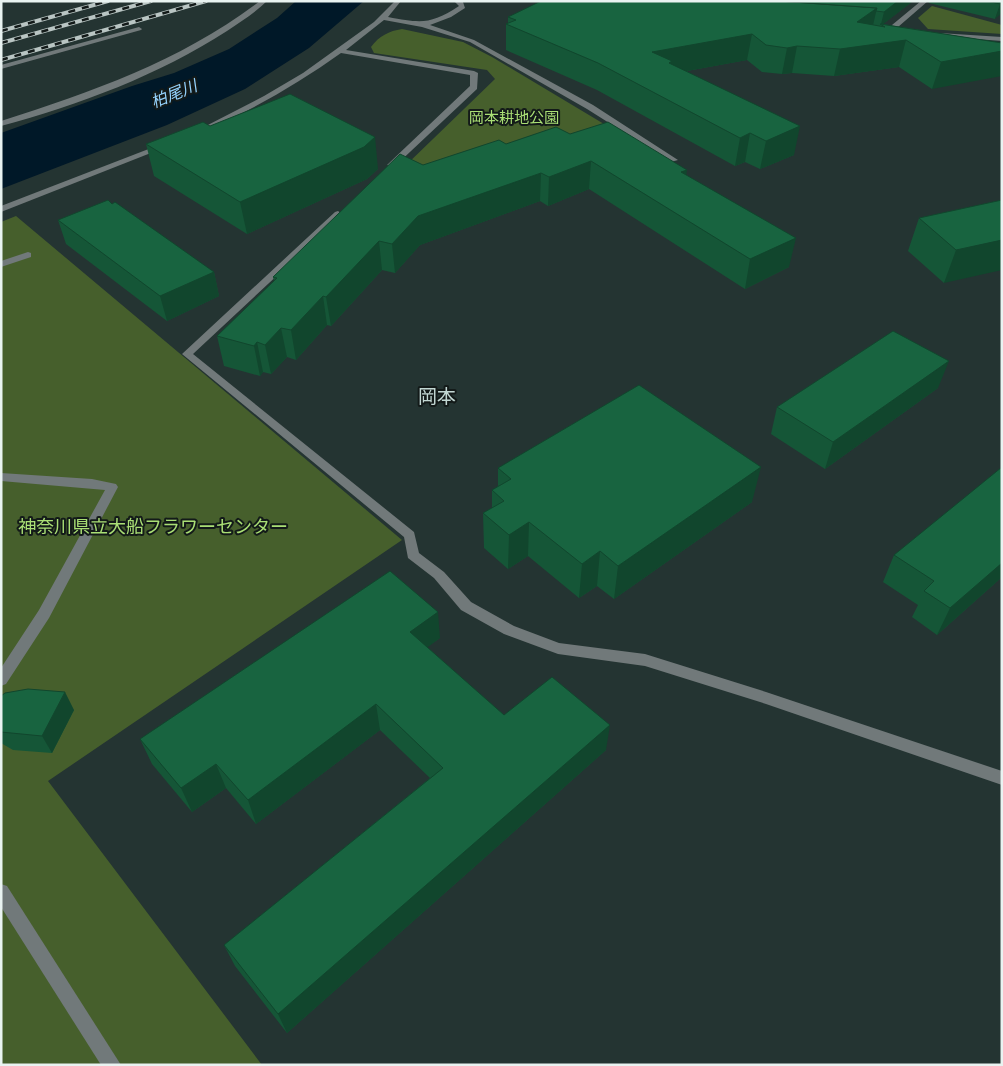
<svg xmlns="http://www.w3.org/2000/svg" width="1003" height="1066" font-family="Helvetica,'Noto Sans JP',sans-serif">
<rect width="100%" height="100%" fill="#243432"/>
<g fill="#465f2c">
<path d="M932 6 1002 25V34L928 29 918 18Z"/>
<path d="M402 29 463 42 492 57 609 127 488 169 403 168 495 79 487 70 374 53 371 47C379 36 389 31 402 29Z"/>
<path d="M16 216 402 540 48 781 262 1065H1V222Z"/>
</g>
<path fill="#001828" d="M296 1H364L309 48 245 89 167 125 1 189V133L132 86 174 73 229 49 277 18Z"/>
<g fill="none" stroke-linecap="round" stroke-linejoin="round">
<g fill="#71797a" fill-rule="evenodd">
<path d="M260 1H267C255 13 240 22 227 31 159 75 79 105 1 126V121C94 91 181 61 260 1Z"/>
<path d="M395 1H401L388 17C421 23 430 25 459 6L454 1 463 2 465 8 451 17 430 25 474 40 593 105 678 160 671 162 587 109 470 42 422 27 384 20 346 50 474 71 478 73 477 89 394 167 387 165 470 86V75L341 53C299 83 255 108 209 130L202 128 264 96 303 73 374 22Z"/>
<path d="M921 1H928L898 27 897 33H893L892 25Z"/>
<path d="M139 27 142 29 141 30 1 69V65Z"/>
<path d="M939 33 1002 37V41L937 36V34Z"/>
<path d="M159 145 166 147 1 212V206Z"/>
<path d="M338 211 342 214 341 216 193 354 414 532 419 553 444 572 471 602 514 626 559 643 645 654 766 692 1002 771V785L766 704 645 666 558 654 504 634 461 610 434 578 408 558 404 537 182 354 335 212Z"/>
<path d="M28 252 31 253V257L1 267V261Z"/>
<path d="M1 473 92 479 116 484 118 487 49 618 6 684 1 686V668L39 610 105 490 1 481Z"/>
<path d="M1 884 7 886 121 1065H101L1 907Z"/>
</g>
<defs>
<g id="rail">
<path d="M1 31 108 1"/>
<path d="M1 43 151 1"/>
<path d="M1 60 206 1"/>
</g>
</defs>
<use href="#rail" stroke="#b9c5c3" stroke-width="4"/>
<use href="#rail" stroke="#131a19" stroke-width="2.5" stroke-dasharray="7" stroke-linecap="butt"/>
</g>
<g fill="#155637">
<path d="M913 1 883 24 1002 43 932 89 899 67 834 76 792 73 782 74 762 72 747 60 687 71 794 155 760 169 745 162 735 166 597 90 506 50V24L508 23V17Z"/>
<path d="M929 1H1002L995 19 929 3Z"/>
<path d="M210 126 378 169 367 179 247 234 154 176 146 144Z"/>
<path d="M570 134 686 175 789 267 745 289 589 189 548 206 540 201 420 245 395 273 382 270 331 326 327 325 296 360 287 357 271 374 263 372 260 376 224 366 217 336 274 281 273 277 423 165 506 144Z"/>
<path d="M1002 200 944 283 908 251 919 218Z"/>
<path d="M112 204 214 272 219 296 167 321 66 244 58 220Z"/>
<path d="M938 388 825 469 771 434 777 407Z"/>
<path d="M498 468 752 502 614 599 597 586 579 598 528 556 508 569 484 548 483 513 492 508V490L498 486Z"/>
<path d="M894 555 1002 577 937 635 912 617 918 605 883 582Z"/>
<path d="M440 638 427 647 504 715 606 750 287 1033 235 966 224 945 430 778 380 730 256 824 226 788 192 812 152 764 140 739Z"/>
<path d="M1 696 74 710 52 753 13 750 1 743Z"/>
</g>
<g fill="#11462d">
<path d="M898 1H913L882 25 881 24 884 12Z"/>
<path d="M1002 2V13L995 19 1000 4Z"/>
<path d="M877 8 871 34 906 40 899 67 834 76 840 49 857 22Z"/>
<path d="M752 34 747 60 670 74 652 52Z"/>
<path d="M797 46 792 73 782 74 787 48Z"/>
<path d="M1002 51V76L932 89 941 62Z"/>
<path d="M800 126 794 155 760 169 766 141Z"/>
<path d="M750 133 745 162 735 166 740 138Z"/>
<path d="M375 137 378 169 367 179 247 234 240 202Z"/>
<path d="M591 161 589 189 548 206 549 177Z"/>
<path d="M687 170 683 198 681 172Z"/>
<path d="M541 173 540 201 420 245 395 273 392 244 418 216Z"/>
<path d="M796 238 789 267 745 289 750 259Z"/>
<path d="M1002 240V270L944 283 956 250Z"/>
<path d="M379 241 382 270 331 326 326 297Z"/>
<path d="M214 272 219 296 167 321 160 296Z"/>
<path d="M323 296 327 325 296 360 291 330Z"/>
<path d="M281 328 287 357 271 374 265 345Z"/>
<path d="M257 342 263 372 260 376 254 346Z"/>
<path d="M949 361 938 388 825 469 833 442Z"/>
<path d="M761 467 752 502 614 599 618 566Z"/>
<path d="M529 522 528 556 508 569 509 535Z"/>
<path d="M600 551 597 586 579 598 582 564Z"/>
<path d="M1002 563V577L937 635 950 608Z"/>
<path d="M438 612 440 638 413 658 410 632Z"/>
<path d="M65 692 74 710 52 753 42 736Z"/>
<path d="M376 704 380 730 256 824 248 800Z"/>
<path d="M610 725 606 750 287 1033 278 1014Z"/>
<path d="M216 764 226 788 192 812 181 788Z"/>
</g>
<g fill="#186440" stroke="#11462d">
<path d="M541 1H779L877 8 857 22 885 27 880 24 1002 43V51L941 62 906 40 840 49 797 46 787 48 766 45 752 34 652 52 672 61 669 63 800 126 766 141 750 133 740 138 598 63 506 24 516 20 508 17Z"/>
<path d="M779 1H898L884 12 876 11 877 8Z"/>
<path d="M987 1H1002V2L1000 4Z"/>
<path d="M290 94 375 137 364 147 240 202 146 144 203 122 210 126Z"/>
<path d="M608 122 687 170 681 172 796 238 750 259 591 161 549 177 541 173 418 216 392 244 379 241 326 297 323 296 291 330 281 328 265 345 257 342 254 346 217 336 277 278 273 277 400 154 423 165 499 140 506 144 556 127 570 134Z"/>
<path d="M108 200 112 204 115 202 214 272 160 296 58 220Z"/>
<path d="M1002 200V240L956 250 919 218Z"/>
<path d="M893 331 949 361 833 442 777 407Z"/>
<path d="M639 385 761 467 618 566 600 551 582 564 529 522 509 535 483 513 504 501 492 490 511 479 498 468Z"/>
<path d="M1002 467V563L950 608 924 591 934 581 894 555Z"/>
<path d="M390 571 438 612 410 632 504 715 552 677 610 725 278 1014 224 945 443 768 376 704 248 800 216 764 181 788 140 739Z"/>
<path d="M28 689 65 692 42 736 1 732V696L5 693Z"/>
</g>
<g text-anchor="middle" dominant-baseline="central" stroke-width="4" stroke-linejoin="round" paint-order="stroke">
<g font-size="15" fill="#aadf75" stroke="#131a19">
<text x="514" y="117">岡本耕地公園</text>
</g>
<g font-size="16" font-style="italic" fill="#94d2fd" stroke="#131a19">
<text transform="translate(174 94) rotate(-22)">柏尾川</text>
</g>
<g font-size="18" fill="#aadf75" stroke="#131a19">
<text x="153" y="527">神奈川県立大船フラワーセンター</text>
</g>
<g font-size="19" fill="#c2d7d3" stroke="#131a19">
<text x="437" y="396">岡本</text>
</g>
</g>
<rect width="1003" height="1066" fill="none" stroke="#e9f3f1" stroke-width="5"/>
</svg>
